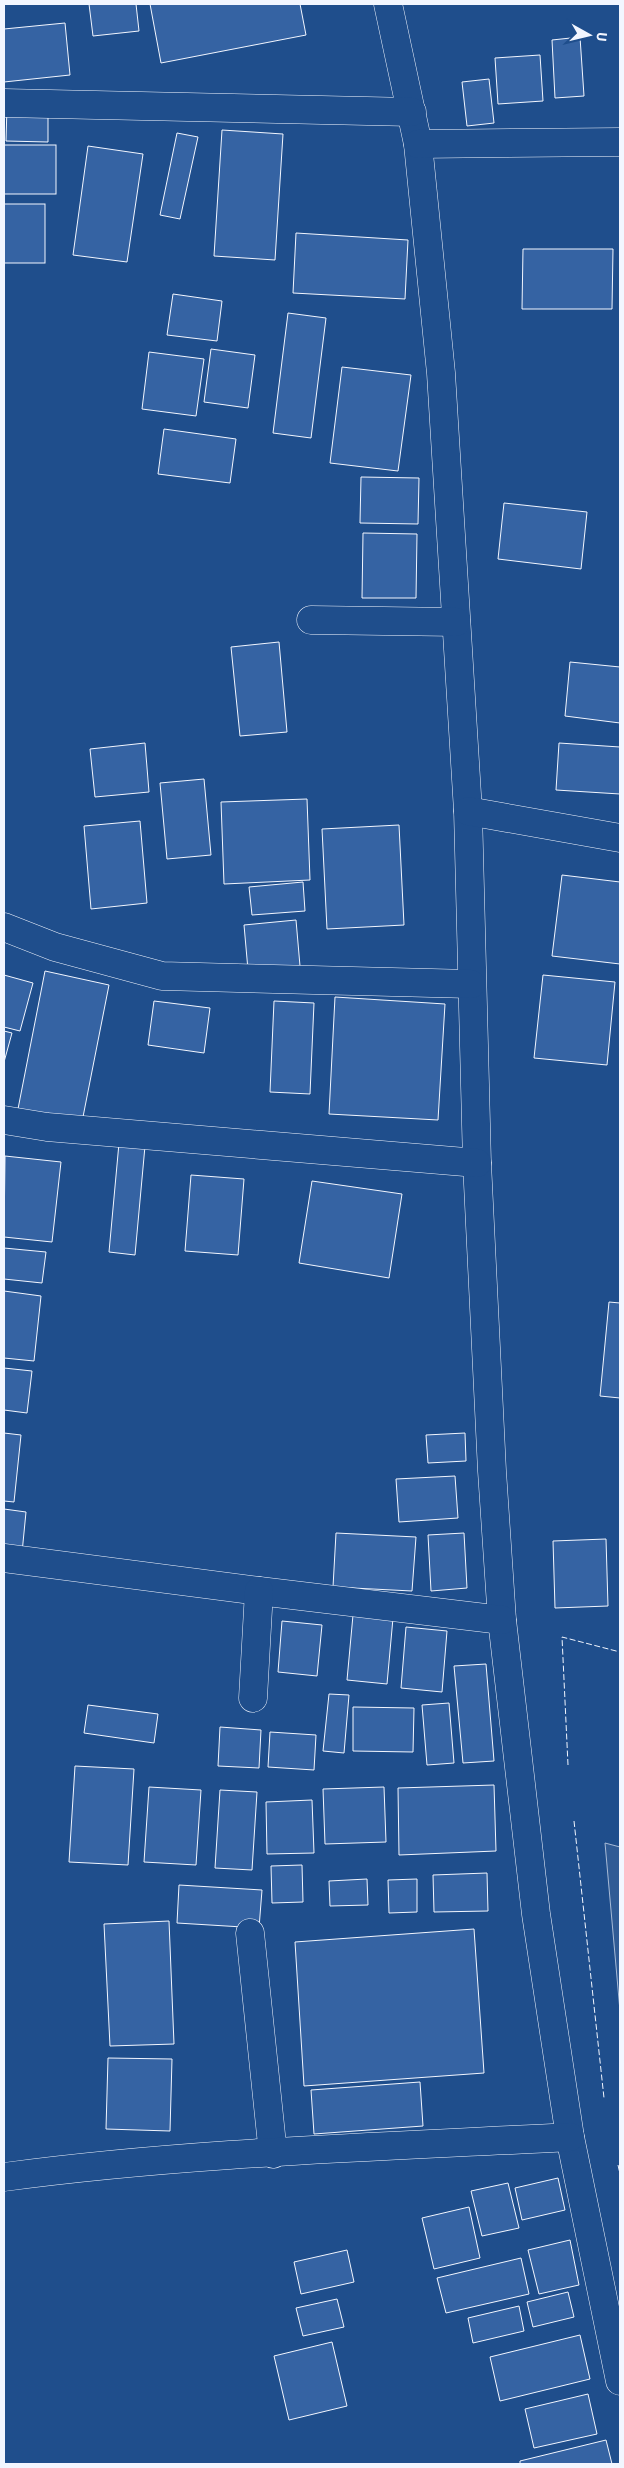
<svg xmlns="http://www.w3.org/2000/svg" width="624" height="2468" font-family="Barlow,sans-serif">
<rect width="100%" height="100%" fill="#1f4e8c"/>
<path fill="#305b95" stroke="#a8bbd7" d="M605 1843 620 1847V2011Z"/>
<g fill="#3563a3" stroke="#f2f6ff">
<path d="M89 4H136L139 31 93 36Z"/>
<path d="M150 4H300L306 35 161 63Z"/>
<path d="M65 23 70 75 4 82V29Z"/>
<path d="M580 37 584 96 555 98 552 40Z"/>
<path d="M540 55 543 101 498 104 495 58Z"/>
<path d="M489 79 494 123 467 126 462 82Z"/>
<path d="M7 105H48V142L6 141Z"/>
<path d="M222 130 283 134 275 260 214 256Z"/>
<path d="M177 133 198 137 180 219 160 215Z"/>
<rect x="4" y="145" width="52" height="49"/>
<path d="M88 146 143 154 127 262 73 255Z"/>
<rect x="4" y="204" width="41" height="59"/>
<path d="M296 233 408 240 405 299 293 293Z"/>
<path d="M523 249H613L612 309H522Z"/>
<path d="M173 294 222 301 217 341 167 335Z"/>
<path d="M288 313 326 318 311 438 273 433Z"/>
<path d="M211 349 255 355 248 408 204 402Z"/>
<path d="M149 352 204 359 196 416 142 409Z"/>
<path d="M342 367 411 375 398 471 330 463Z"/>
<path d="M164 429 236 439 230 483 158 474Z"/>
<path d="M361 477 419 478 418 524 360 523Z"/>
<path d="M504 503 587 512 581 569 498 559Z"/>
<path d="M363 533 417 534 416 598H362Z"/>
<path d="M279 642 287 732 240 736 231 647Z"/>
<path d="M570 662 620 667V723L565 716Z"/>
<path d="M145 743 149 792 95 797 90 749Z"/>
<path d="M559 743 620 747V794L556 790Z"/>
<path d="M204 779 211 855 167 859 160 783Z"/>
<path d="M307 799 310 880 224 884 221 802Z"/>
<path d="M140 821 147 903 91 909 84 826Z"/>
<path d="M399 825 404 925 327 929 322 829Z"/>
<path d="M562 875 620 882V964L552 956Z"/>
<path d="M303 882 305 911 252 915 249 887Z"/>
<path d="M296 920 300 966 248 970 244 925Z"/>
<path d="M45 971 109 985 81 1127 17 1114Z"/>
<path d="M4 975 33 983 20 1031 4 1027Z"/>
<path d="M543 975 615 982 607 1065 534 1058Z"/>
<path d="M335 997 445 1004 438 1120 329 1114Z"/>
<path d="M154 1001 210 1008 204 1053 148 1045Z"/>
<path d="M274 1001 314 1003 310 1094 270 1092Z"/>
<path d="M4 1031 12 1033 4 1062Z"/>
<path d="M119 1143 145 1146 135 1255 109 1252Z"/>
<path d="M5 1156 61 1162 52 1242 4 1237Z"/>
<path d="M191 1175 244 1179 238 1255 185 1251Z"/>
<path d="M312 1181 402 1194 389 1278 299 1263Z"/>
<path d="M4 1248 46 1252 42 1283 4 1279Z"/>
<path d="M4 1291 41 1296 34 1361 4 1358Z"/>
<path d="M609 1302 620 1303V1398L600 1396Z"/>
<path d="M4 1368 32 1371 27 1413 4 1410Z"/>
<path d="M4 1433 21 1435 14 1502 4 1501Z"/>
<path d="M465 1433 466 1461 428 1463 426 1435Z"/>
<path d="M455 1476 458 1518 399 1522 396 1479Z"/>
<path d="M4 1509 26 1512 22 1553 4 1551Z"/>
<path d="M336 1533 416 1537 412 1591 333 1587Z"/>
<path d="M464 1533 467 1588 431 1591 428 1535Z"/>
<path d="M606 1539 608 1606 555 1608 553 1541Z"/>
<path d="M353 1615 393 1618 387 1684 347 1680Z"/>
<path d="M282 1621 322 1625 317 1676 278 1672Z"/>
<path d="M406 1627 447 1631 442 1692 401 1688Z"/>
<path d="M486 1664 494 1761 463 1763 454 1666Z"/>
<path d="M329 1694 349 1695 344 1753 323 1751Z"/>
<path d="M449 1703 454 1763 427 1765 422 1705Z"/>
<path d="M88 1705 158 1714 154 1743 84 1733Z"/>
<path d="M353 1707 414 1708 413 1752 353 1751Z"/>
<path d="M220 1727 261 1730 259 1768 218 1766Z"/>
<path d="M270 1732 316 1735 314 1770 268 1767Z"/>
<path d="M75 1766 134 1769 128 1865 69 1862Z"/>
<path d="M494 1785 496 1851 399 1855 398 1788Z"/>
<path d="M149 1787 201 1790 196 1865 144 1862Z"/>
<path d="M384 1787 386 1842 325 1844 323 1789Z"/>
<path d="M220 1790 257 1792 252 1870 215 1868Z"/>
<path d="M312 1800 314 1853 267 1854 266 1802Z"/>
<path d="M302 1865 303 1902 272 1903 271 1866Z"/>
<path d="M487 1873 488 1911 434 1912 433 1875Z"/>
<path d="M367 1879 368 1905 330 1906 329 1881Z"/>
<path d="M417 1879V1912L389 1913 388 1880Z"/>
<path d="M179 1885 262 1890 259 1928 177 1923Z"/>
<path d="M169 1921 174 2044 110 2046 104 1924Z"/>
<path d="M474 1929 484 2073 304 2086 295 1942Z"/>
<path d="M108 2058 172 2059 170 2131 106 2129Z"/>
<path d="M420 2082 423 2126 314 2134 311 2090Z"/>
<path d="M558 2178 565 2210 522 2220 515 2188Z"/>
<path d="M508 2183 519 2228 482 2236 471 2191Z"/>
<path d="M469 2207 480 2258 434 2269 422 2218Z"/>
<path d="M570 2240 579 2285 539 2294 528 2250Z"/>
<path d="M347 2250 354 2282 301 2294 294 2262Z"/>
<path d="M521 2258 529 2294 446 2313 437 2278Z"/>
<path d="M568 2292 574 2317 533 2327 527 2302Z"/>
<path d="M337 2299 344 2327 303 2336 296 2308Z"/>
<path d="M519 2306 524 2331 473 2343 468 2318Z"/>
<path d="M580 2335 590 2379 500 2401 490 2357Z"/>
<path d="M332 2342 347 2406 289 2420 274 2356Z"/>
<path d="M588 2394 597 2434 534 2448 525 2409Z"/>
<path d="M606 2440 612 2464H520V2461Z"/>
</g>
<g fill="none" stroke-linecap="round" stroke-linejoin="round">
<defs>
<g id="minor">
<path d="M388 4 418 144 441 373 468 811 477 1163 492 1471 502 1620 536 1914 570 2137 620 2381"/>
<path d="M4 103 412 112"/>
<path d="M418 144 620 142"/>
<path d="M311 620 456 622"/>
<path d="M468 811 620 838"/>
<path d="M4 927 55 947 162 976 471 984"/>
<path d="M4 1120 47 1127 477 1163"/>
<path d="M4 1558 259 1591 502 1620"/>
<path d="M253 1698 259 1591"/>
<path d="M250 1933 273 2154"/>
<path d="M4 2177C191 2152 381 2147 570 2137"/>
</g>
</defs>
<use href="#minor" stroke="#f2f6ff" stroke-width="29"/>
<use href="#minor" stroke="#1f4e8c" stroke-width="28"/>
<g stroke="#f2f6ff" stroke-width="1" stroke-dasharray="6 2.5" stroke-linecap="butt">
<path d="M568 1765 562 1637 620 1652"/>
<path d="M574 1821 604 2098"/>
<path d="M618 2165 620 2174"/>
</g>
</g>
<rect width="624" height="2468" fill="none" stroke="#f2f6ff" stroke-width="10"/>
<g transform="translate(589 35) rotate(98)" stroke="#1f4e8c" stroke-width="4" paint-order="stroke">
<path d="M0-4L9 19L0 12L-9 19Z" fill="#f2f6ff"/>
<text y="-8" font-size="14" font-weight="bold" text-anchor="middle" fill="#f2f6ff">U</text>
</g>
</svg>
